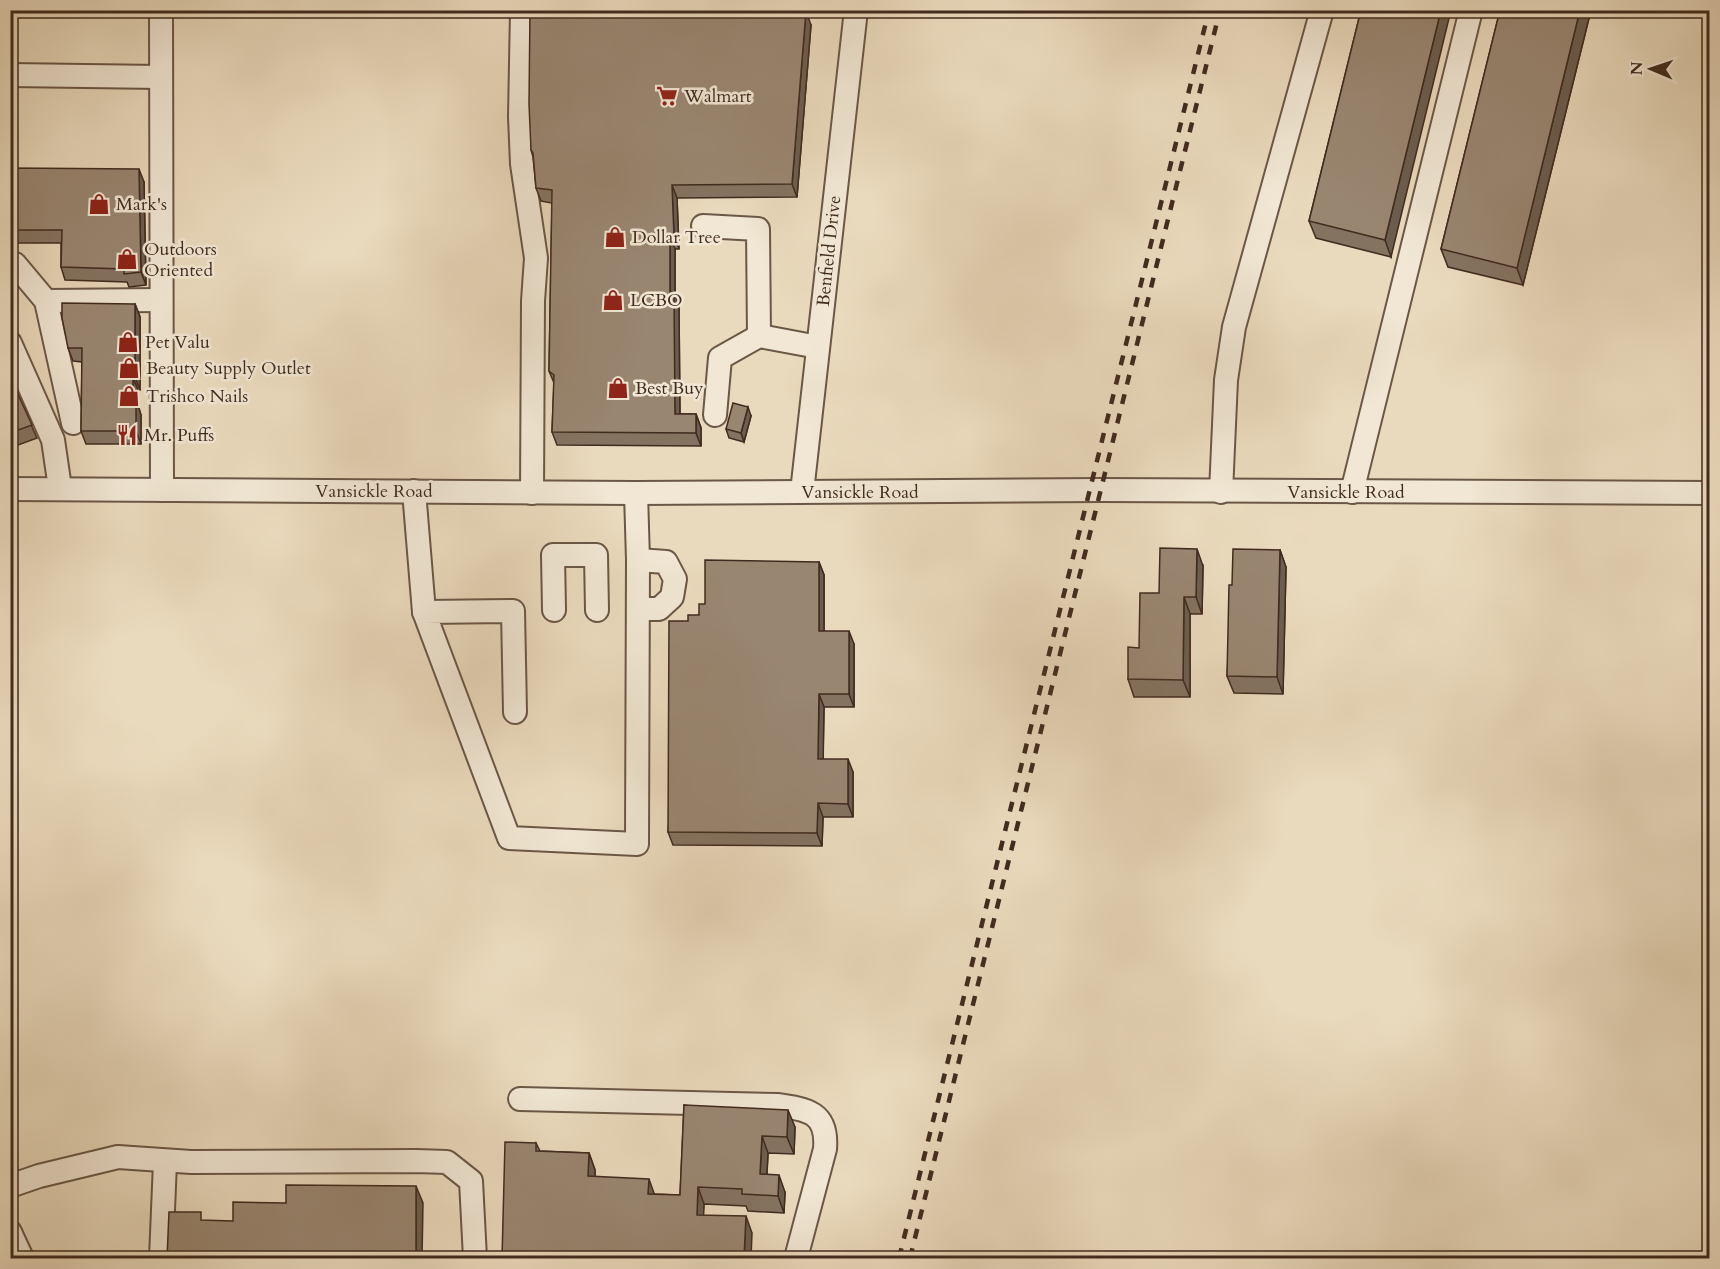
<svg xmlns="http://www.w3.org/2000/svg" width="1720" height="1269" font-family="Cardo,serif">
<rect width="100%" height="100%" fill="#eadabd"/>
<filter id="stains"><feTurbulence type="fractalNoise" baseFrequency=".00333" numOctaves="4"/><feColorMatrix values="0 0 0 0 .2 0 0 0 0 .09 0 0 0 0 .02 0 0 0 .5 -.17"/></filter>
<radialGradient id="worn" r=".72"><stop offset=".6" stop-color="#630" stop-opacity="0"/><stop offset="1" stop-color="#630" stop-opacity=".3"/></radialGradient>
<g fill="none" stroke-linecap="round" stroke-linejoin="round">
<defs>
<g id="minor">
<path d="M161 10 162 490"/>
<path d="M522 10 520 117 522 164 536 258 533 301 532 493"/>
<path d="M10 75 161 77"/>
<path d="M703 226 758 229 759 336 818 347"/>
<path d="M10 263 15 264 46 301 73 423"/>
<path d="M46 301 161 300"/>
<path d="M10 343 53 440 60 488"/>
<path d="M715 415 720 358 759 336"/>
<path d="M10 489 636 493 1102 490 1710 493"/>
<path d="M414 491 424 612"/>
<path d="M802 492 856 10"/>
<path d="M1221 492 1226 380 1234 327 1322 10"/>
<path d="M1352 492 1471 10"/>
<path d="M636 493 638 560"/>
<path d="M554 610 553 555H596L597 610"/>
<path d="M515 712 513 611 424 612 509 838 637 844 638 560 666 562 675 579 672 597 659 609H638"/>
<path d="M520 1099 777 1105C807 1109 828 1112 825 1149L796 1258"/>
<path d="M10 1186 39 1176 118 1157 191 1162 416 1161 447 1162 471 1181 475 1258"/>
<path d="M10 1232 22 1258"/>
<path d="M161 1258 165 1162"/>
</g>
</defs>
<use href="#minor" stroke="#6b5746" stroke-width="26"/>
<use href="#minor" stroke="#f1e7d4" stroke-width="22"/>
<g stroke="#412b1f" stroke-width="4.5" stroke-dasharray="10 10" stroke-linecap="butt">
<path d="M899 1258 1209 10"/>
<path d="M910 1258 1220 10"/>
</g>
</g>
<g fill="#847361" stroke="#412b1f" stroke-width="1.5">
<path d="M1361 10 1391 257 1316 238 1309 221Z"/>
<path d="M1500 10H1591L1523 285 1448 267 1441 249Z"/>
<path d="M811 25 797 197 677 198 679 249H675V294L679 305 680 414H696L701 428V446L557 445 552 432 554 383 549 371 552 203 541 201 536 188 533 157 531 150Z"/>
<path d="M10 168 144 182 146 285 129 287 127 282 65 280 61 267V243H10Z"/>
<path d="M135 304 140 317V390H138V405L141 415V444H86L81 431 82 362 73 361 68 348Z"/>
<path d="M10 377 37 438 10 448Z"/>
<path d="M751 416 744 442 729 438 726 429Z"/>
<path d="M1280 550 1286 567 1283 694 1234 693 1227 676 1232 585Z"/>
<path d="M819 562 824 575V631L854 644V707H824L823 759 853 772V817H823L822 846 673 845 668 832 688 621 699 615 705 604Z"/>
<path d="M1203 566 1202 614H1190V697H1134L1128 679 1139 648Z"/>
<path d="M684 1105 795 1127 794 1154 768 1153 767 1174 785 1192 784 1213 748 1211 746 1206 704 1204 703 1215 752 1233 502 1258 536 1143 540 1151 589 1153 595 1170V1177L654 1194 680 1195Z"/>
</g>
<g fill="#6b5e4f" stroke="#412b1f" stroke-width="1.5">
<path d="M1441 10H1451L1391 257 1385 240Z"/>
<path d="M1580 10H1591L1523 285 1517 268Z"/>
<path d="M806 11 811 25 797 197 792 184Z"/>
<path d="M139 169 144 182 146 285 141 272Z"/>
<path d="M672 185 677 198 679 249 674 236Z"/>
<path d="M670 236 675 249V294L679 305 680 427 675 414 670 292Z"/>
<path d="M135 304 140 317V390L135 377Z"/>
<path d="M133 377 138 390V405L141 415V444L136 431 133 402Z"/>
<path d="M748 407 751 416 744 442 741 433Z"/>
<path d="M696 414 701 428V446L696 433Z"/>
<path d="M1197 549 1203 566 1202 614 1196 597Z"/>
<path d="M1280 550 1286 567 1283 694 1277 677Z"/>
<path d="M819 562 824 575V644L819 631Z"/>
<path d="M1184 597 1190 614V697L1183 680Z"/>
<path d="M849 631 854 644V707L849 694Z"/>
<path d="M819 694 824 707 823 772 818 759Z"/>
<path d="M848 759 853 772V817L848 804Z"/>
<path d="M818 803 823 817 822 846 817 833Z"/>
<path d="M788 1110 795 1127 794 1154 787 1137Z"/>
<path d="M762 1136 768 1153 766 1191 760 1174Z"/>
<path d="M589 1153 595 1170V1193L588 1176Z"/>
<path d="M779 1175 785 1192 784 1213 778 1196Z"/>
<path d="M649 1179 655 1196 648 1194Z"/>
<path d="M416 1186 423 1203 422 1258H416Z"/>
<path d="M698 1187 704 1204 703 1232 697 1215Z"/>
<path d="M746 1216 752 1233 751 1258H744Z"/>
</g>
<g fill="#998671" stroke="#412b1f" stroke-width="1.5">
<path d="M530 10H774L806 11 792 184 672 185 674 236H670V292H674L675 414H696V433L552 432 554 375 549 371 552 190 536 188 533 153 531 150 529 104Z"/>
<path d="M1361 10H1441L1385 240 1309 221Z"/>
<path d="M1500 10H1580L1517 268 1441 249Z"/>
<path d="M10 168 139 169 141 272 124 274V269L61 267 62 230H10Z"/>
<path d="M62 303 135 304V377H133V402H136V431H81L82 348H68L62 318Z"/>
<path d="M10 377 32 425 10 433Z"/>
<path d="M733 403 748 407 741 433 726 429Z"/>
<path d="M1160 548 1197 549 1196 597H1184L1183 680 1128 679V647L1139 648 1140 593H1159Z"/>
<path d="M1233 549 1280 550 1277 677 1227 676 1229 585H1232Z"/>
<path d="M705 560 819 562V631H849V694H819L818 759H848V804L818 803 817 833 668 832 669 621H688V615H699V604H705Z"/>
<path d="M684 1105 788 1110 787 1137 762 1136 760 1174 779 1175 778 1196 742 1194V1189L698 1187 697 1215 746 1216 744 1258H502L505 1142 536 1143V1151L589 1153 588 1176 649 1179 648 1194 680 1195Z"/>
<path d="M286 1185 416 1186V1258H167L169 1212H201V1220L233 1221V1202L286 1203Z"/>
</g>
<defs>
<symbol id="supermarket-bare" viewBox="-9 -9 18 18"><path d="M-6-5.5h2.5l.6 2H6L4.5 2H-2.5L-4.4-4H-6ZM-1.5 3.2a1.3 1.3 0 1 0 .1 0ZM3 3.2a1.3 1.3 0 1 0 .1 0Z" fill="#8f2418" stroke="#f1e7d4" stroke-width="2.5" paint-order="stroke"/></symbol>
<symbol id="shop-bare" viewBox="-9 -9 18 18"><path d="M-5-2.5h2.3a2.7 3.5 0 0 1 5.4 0H5L5.5 6h-11ZM-1.5-2.5h3a1.5 2.3 0 0 0-3 0Z" fill="#8f2418" stroke="#f1e7d4" stroke-width="2.5" paint-order="stroke"/></symbol>
<symbol id="restaurant-bare" viewBox="-9 -9 18 18"><path d="M-5-6h1v4h1v-4h1v4h1v-4h1v5L-1.5 .5V6h-2V.5L-5-1ZM5-6V6H3V1.5H1.5Q1.5-4 5-6Z" fill="#8f2418" stroke="#f1e7d4" stroke-width="2.5" paint-order="stroke"/></symbol>
</defs>
<g fill-rule="evenodd">
<use href="#supermarket-bare" x="652" y="81" width="30" height="30"/>
<use href="#shop-bare" x="84" y="189" width="30" height="30"/>
<use href="#shop-bare" x="600" y="222" width="30" height="30"/>
<use href="#shop-bare" x="112" y="244" width="30" height="30"/>
<use href="#shop-bare" x="598" y="285" width="30" height="30"/>
<use href="#shop-bare" x="113" y="327" width="30" height="30"/>
<use href="#shop-bare" x="114" y="353" width="30" height="30"/>
<use href="#shop-bare" x="603" y="373" width="30" height="30"/>
<use href="#shop-bare" x="114" y="381" width="30" height="30"/>
<use href="#restaurant-bare" x="112" y="420" width="30" height="30"/>
</g>
<g text-anchor="middle" dominant-baseline="central" stroke-width="5" stroke-linejoin="round" paint-order="stroke">
<g font-size="18" fill="#412b1f" stroke="#f1e7d4" text-anchor="start">
<text x="684" y="96">Walmart</text>
<text x="116" y="204">Mark's</text>
<text x="632" y="237">Dollar Tree</text>
<text x="144" y="249">Outdoors<tspan x="144" dy="21">Oriented</tspan></text>
<text x="630" y="300">LCBO</text>
<text x="145" y="342">Pet Valu</text>
<text x="146" y="368">Beauty Supply Outlet</text>
<text x="635" y="388">Best Buy</text>
<text x="146" y="396">Trishco Nails</text>
<text x="144" y="435">Mr. Puffs</text>
</g>
<g font-size="18" fill="#412b1f" stroke="#f1e7d4">
<text transform="translate(829 251) rotate(-84)">Benfield Drive</text>
<text x="374" y="491">Vansickle Road</text>
<text x="860" y="492">Vansickle Road</text>
<text x="1346" y="492">Vansickle Road</text>
</g>
</g>
<rect width="1720" height="1269" fill="none" stroke="#eadabd" stroke-width="36"/>
<rect x="12" y="12" width="1696" height="1245" fill="none" stroke="#412b1f" stroke-width="3"/>
<rect x="18" y="18" width="1684" height="1233" fill="none" stroke="#412b1f" stroke-width="1.5"/>
<g transform="translate(1651 69) rotate(272)" stroke="#f1e7d4" stroke-width="4.5" paint-order="stroke">
<path d="M0-4.5L10 22L0 15L-10 22Z" fill="#412b1f"/>
<text y="-9" font-size="16" font-weight="bold" text-anchor="middle" fill="#412b1f">N</text>
</g>
<rect width="100%" height="100%" filter="url(#stains)"/>
<rect width="100%" height="100%" fill="url(#worn)"/>
</svg>
